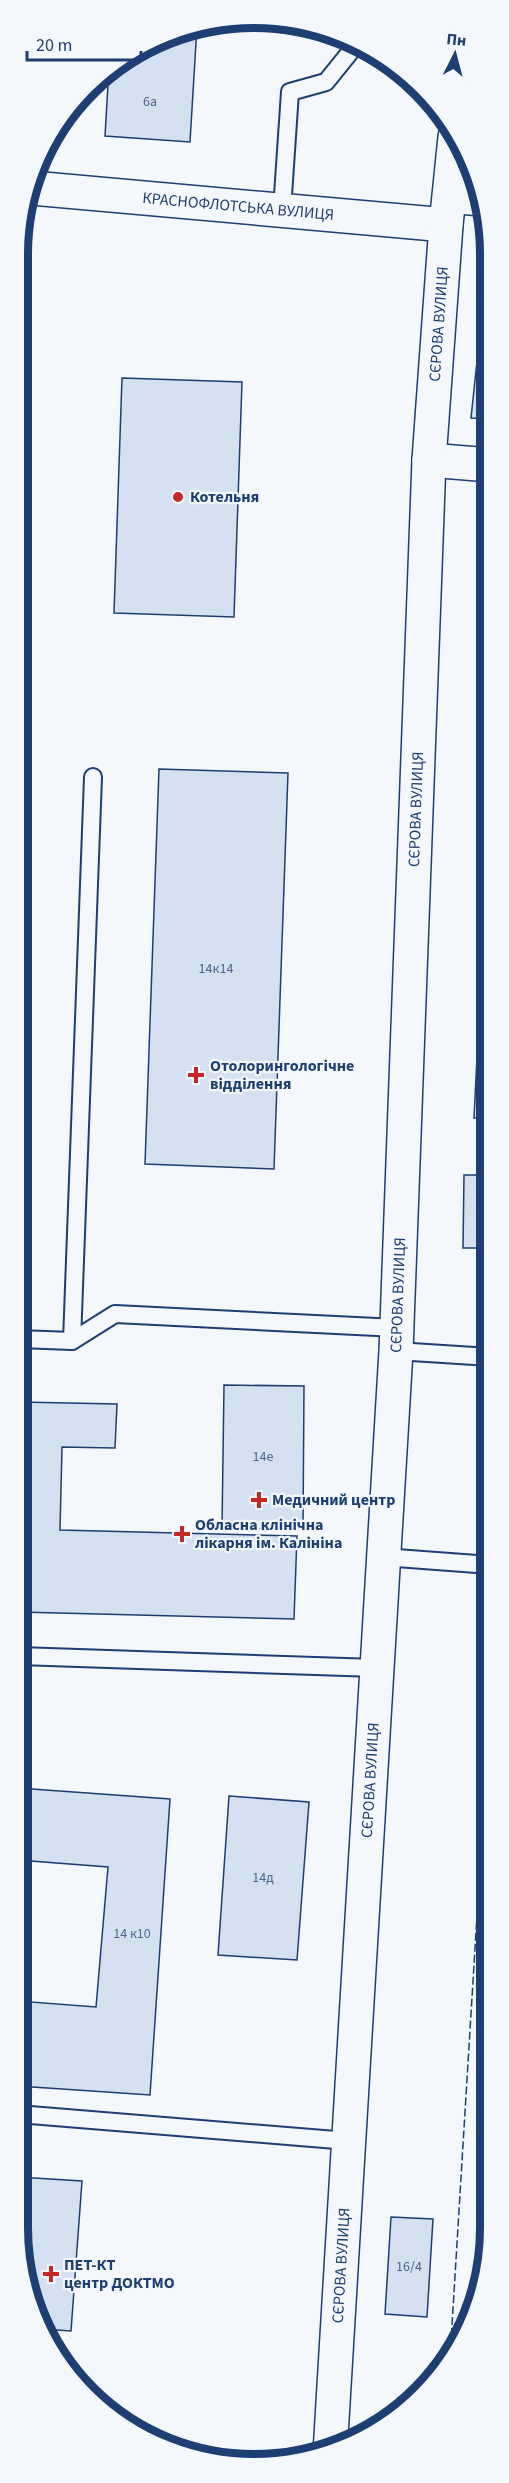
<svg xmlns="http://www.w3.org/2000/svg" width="509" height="2483" font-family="'Source Sans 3',sans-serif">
<rect width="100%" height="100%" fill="#f4f7fb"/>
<g fill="#d5e0f0" stroke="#1d3f73" stroke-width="1.5">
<path d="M193 26H197L190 142 105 136 109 68Z"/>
<path d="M486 276H490V419L471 418Z"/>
<path d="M122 378 242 382 234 617 114 613Z"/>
<path d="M159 769 288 773 274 1169 145 1164Z"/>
<path d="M488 835H490V1118H474Z"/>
<path d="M464 1175H490V1248H463Z"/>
<path d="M224 1385 304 1386 303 1529 222 1528Z"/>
<path d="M19 1402 117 1404 115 1448 62 1447 60 1530 297 1536 294 1619 19 1612Z"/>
<path d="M18 1788 170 1799 150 2095 18 2086V2001L96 2007 108 1867 18 1860Z"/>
<path d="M229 1796 309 1802 297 1960 218 1955Z"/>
<path d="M18 2177 82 2181 71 2331 42 2329 36 2319 18 2228Z"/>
<path d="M391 2217 433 2219 427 2317 385 2314Z"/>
</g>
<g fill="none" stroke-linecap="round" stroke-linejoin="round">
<defs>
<g id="lane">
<path d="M282 210 290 92 326 82 351 51 352 40"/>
<path d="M19 1339 72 1341 115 1314 397 1328"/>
<path d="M72 1341 93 777"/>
<path d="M396 1351 490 1357"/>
<path d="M383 1557 490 1565"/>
<path d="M19 1656 376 1668"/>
<path d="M18 2114 348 2141"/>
</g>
<g id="street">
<path id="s1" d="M32 188 446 225"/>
<path d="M450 196 481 199"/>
<path d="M429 460 490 465"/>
<path id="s2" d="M330 2453 396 1351 429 460 446 225 455 137"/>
</g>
</defs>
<use href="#lane" stroke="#1d3f73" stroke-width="20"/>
<use href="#street" stroke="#1d3f73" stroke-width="36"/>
<use href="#lane" stroke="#f4f7fb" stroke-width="16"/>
<use href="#street" stroke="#f4f7fb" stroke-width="33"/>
<g stroke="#1d3f73" stroke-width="1.5" stroke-dasharray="8 3" stroke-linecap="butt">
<path d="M488 835 490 806"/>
<path d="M450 2358 489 1719"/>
<path d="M164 2447 291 2456"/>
</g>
</g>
<g fill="#c62828" stroke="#f4f7fb" stroke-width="2">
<circle cx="178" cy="497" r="6"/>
<path d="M193 1066h6v6h6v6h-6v6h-6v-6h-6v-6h6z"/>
<path d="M256 1491h6v6h6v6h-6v6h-6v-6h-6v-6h6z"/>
<path d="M179 1525h6v6h6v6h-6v6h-6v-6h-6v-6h6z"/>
<path d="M48 2265h6v6h6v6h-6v6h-6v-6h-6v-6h6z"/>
</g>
<g text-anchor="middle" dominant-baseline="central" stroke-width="4.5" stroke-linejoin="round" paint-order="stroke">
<g font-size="14" fill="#4b6792">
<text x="150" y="102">6а</text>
<text x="216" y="969">14к14</text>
<text x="263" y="1457">14е</text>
<text x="263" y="1878">14д</text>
<text x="132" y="1934">14 к10</text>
<text x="409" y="2267">16/4</text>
</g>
<g font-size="16" fill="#1d3f73" stroke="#f4f7fb">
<text stroke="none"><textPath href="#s1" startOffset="207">КРАСНОФЛОТСЬКА ВУЛИЦЯ</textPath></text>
<text stroke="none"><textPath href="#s2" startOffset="2132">СЄРОВА ВУЛИЦЯ</textPath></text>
<text stroke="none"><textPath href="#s2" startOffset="1646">СЄРОВА ВУЛИЦЯ</textPath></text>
<text stroke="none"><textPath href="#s2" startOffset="1160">СЄРОВА ВУЛИЦЯ</textPath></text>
<text stroke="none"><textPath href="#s2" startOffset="674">СЄРОВА ВУЛИЦЯ</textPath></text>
<text stroke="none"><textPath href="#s2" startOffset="188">СЄРОВА ВУЛИЦЯ</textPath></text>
</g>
<g font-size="16" font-weight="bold" fill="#1d3f73" stroke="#f4f7fb" text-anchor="start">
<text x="190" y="497">Котельня</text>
<text x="210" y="1066">Отолорингологічне<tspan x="210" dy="18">відділення</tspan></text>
<text x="272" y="1500">Медичний центр</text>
<text x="195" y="1525">Обласна клінічна<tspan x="195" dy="18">лікарня ім. Калініна</tspan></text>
<text x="64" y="2265">ПЕТ-КТ<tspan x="64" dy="18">центр ДОКТМО</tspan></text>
</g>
</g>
<path d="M0 0H509V2483H0ZM254 28H254A226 226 0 0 1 480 254V2228A226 226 0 0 1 254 2454H254A226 226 0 0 1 28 2228V254A226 226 0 0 1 254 28Z" fill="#f4f7fb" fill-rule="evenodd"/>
<path fill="none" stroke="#1d3f73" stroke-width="8" d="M254 28H254A226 226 0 0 1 480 254V2228A226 226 0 0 1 254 2454H254A226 226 0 0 1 28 2228V254A226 226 0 0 1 254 28Z"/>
<g transform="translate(455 54) rotate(6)" stroke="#f4f7fb" stroke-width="4.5" paint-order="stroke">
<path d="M0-4.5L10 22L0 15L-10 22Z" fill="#1d3f73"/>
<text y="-9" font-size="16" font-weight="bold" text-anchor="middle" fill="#1d3f73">Пн</text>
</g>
<path d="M27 51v9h114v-9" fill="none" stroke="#1d3f73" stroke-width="3"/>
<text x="36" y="51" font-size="18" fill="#1d3f73" stroke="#f4f7fb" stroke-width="4.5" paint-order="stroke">20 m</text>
</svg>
